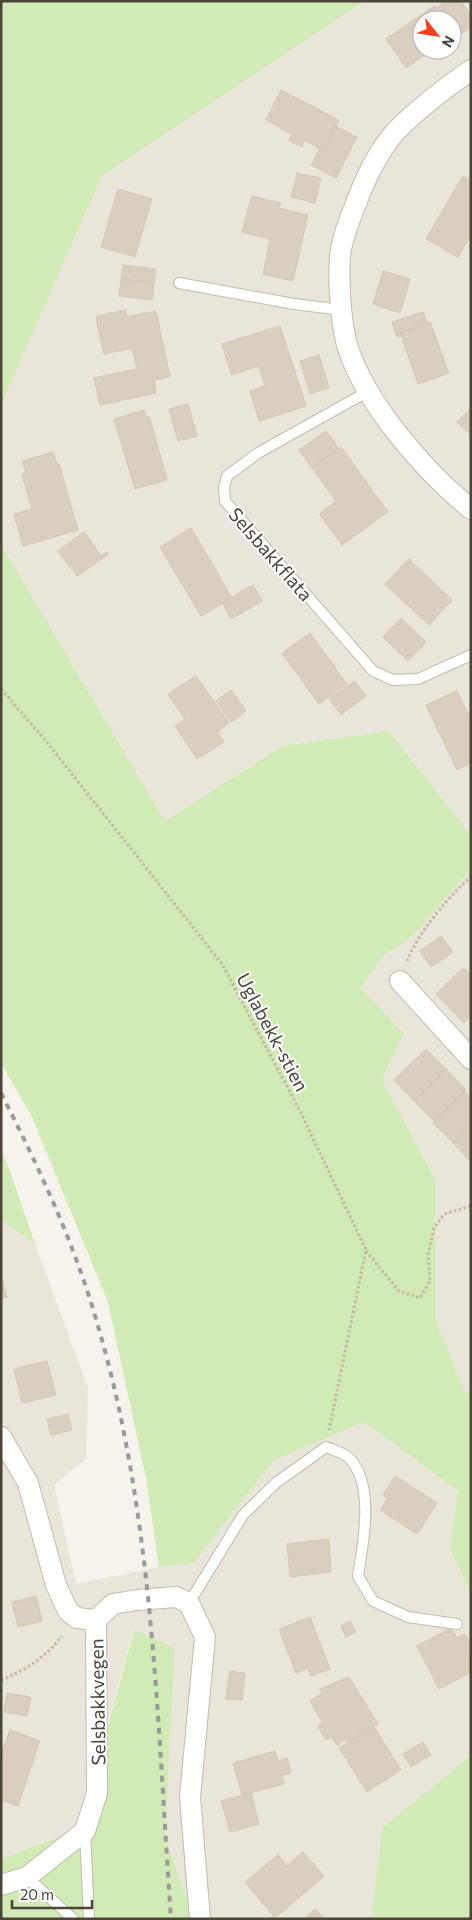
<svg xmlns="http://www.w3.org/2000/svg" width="472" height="1920" font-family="Commissioner,sans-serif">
<rect width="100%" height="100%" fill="#f6f3ec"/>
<g fill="#eae5da" fill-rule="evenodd">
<path d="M365 1H471V835L389 731 282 746 165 821 1 544V405L102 176ZM422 20H452V50H422Z"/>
<path d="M471 869V1395L464 1392 435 1318V1177L382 1080 404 1033 361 988 383 956 412 937Z"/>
<path d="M1 1220 35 1244 88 1388 86 1459 54 1485 76 1584 159 1567 194 1563 273 1461 364 1422 458 1491 450 1548 471 1595V1755L382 1828 371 1919H193L165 1836 175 1649 133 1630 80 1829 1 1859Z"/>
</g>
<g fill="#d2eab5">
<path d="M1 1H365L102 176 1 405Z"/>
<path d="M1 544 165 821 282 746 389 731 471 835V869L412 937 383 956 361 988 404 1033 382 1080 435 1178V1318L464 1391 471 1395V1595L450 1548 458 1491 364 1422 273 1461 194 1563 159 1567 146 1478 108 1302 32 1117 1 1063Z"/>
<path d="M1 1152 7 1163 35 1244 1 1220Z"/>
<path d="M134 1630 175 1648 165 1836 193 1919H1V1859L80 1829Z"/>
<path d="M471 1755V1919H371L382 1828Z"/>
</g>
<g fill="#d8cfc1" stroke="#d3c7b4">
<path d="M446 1H461L471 16V27L455 38 452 37V20H422V50H432L406 68 386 39 434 6 436 8Z"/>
<path d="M281 90 339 120 324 151 305 140 302 147 289 140 292 134 266 120Z"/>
<path d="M335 126 357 137 336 178 311 165 320 148 324 151Z"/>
<path d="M297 173 321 178 315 203 291 197Z"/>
<path d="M463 176 471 181V235L458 257 426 239Z"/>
<path d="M118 189 152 199 135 257 101 247Z"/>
<path d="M252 196 281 203 279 208 308 215 293 281 263 274 270 239 242 232Z"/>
<path d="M123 265 156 269 154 283 121 279Z"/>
<path d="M383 271 410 279 400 313 373 304Z"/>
<path d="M121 279 154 283 152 300 119 296Z"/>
<path d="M125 310 127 317 156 311 170 377 154 380 156 393 100 405 94 378 137 369 132 348 104 354 97 323V316Z"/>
<path d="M423 312 427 323 400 333 401 336 397 337 392 322Z"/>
<path d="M430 322 449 373 418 384 400 333Z"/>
<path d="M280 326 306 406 259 421 250 391 265 386 259 366 232 375 222 344Z"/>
<path d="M319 355 329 388 310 394 300 361Z"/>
<path d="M188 404 197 436 178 441 169 409Z"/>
<path d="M471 408V435L457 422Z"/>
<path d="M144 410 146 417 149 416 167 480 135 489 114 419Z"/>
<path d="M326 431 339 449 312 468 299 450Z"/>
<path d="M341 447 388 512 342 545 320 515V513L336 501 312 468Z"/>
<path d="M53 452 57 464H59L78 530 23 546 14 514 32 509 22 474 26 473 22 461Z"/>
<path d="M191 528 232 598 201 616 160 547Z"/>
<path d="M84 532 101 556 107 552 109 554 77 576 58 551Z"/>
<path d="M409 559 452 600 429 625 385 584Z"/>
<path d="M253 585 262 601 231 619 222 603Z"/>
<path d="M401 618 426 642 408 661 383 637Z"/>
<path d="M310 633 347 684 319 704 282 653Z"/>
<path d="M196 676 229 723 217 732 224 742 197 759 175 726 185 719 168 694Z"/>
<path d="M355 681 366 696 341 715 329 699Z"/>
<path d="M231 690 246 711 231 722 216 701Z"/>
<path d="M457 691 471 720V763L457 770 426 705Z"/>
<path d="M441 936 453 952 431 967 420 951Z"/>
<path d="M463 968 471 974V1016L464 1023 436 994Z"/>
<path d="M426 1049 446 1069 414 1101 394 1080Z"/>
<path d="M446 1069 466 1090 434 1121 414 1101Z"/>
<path d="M464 1091 471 1098V1126L453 1143 433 1123Z"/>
<path d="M471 1126V1162L453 1143Z"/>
<path d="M1 1275 7 1297 1 1298Z"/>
<path d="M47 1361 56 1395 22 1403 14 1369Z"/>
<path d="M68 1414 72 1430 51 1435 47 1419Z"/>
<path d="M395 1476 437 1503 417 1534 380 1510 388 1498 383 1495Z"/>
<path d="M329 1539 331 1572 290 1577 287 1544Z"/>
<path d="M36 1596 42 1621 18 1627 12 1602Z"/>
<path d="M310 1617 330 1669 311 1676 308 1668 296 1673 279 1629Z"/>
<path d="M350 1621 356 1632 346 1637 341 1626Z"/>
<path d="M451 1628 457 1638 465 1634 471 1644V1661L469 1662 471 1672 439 1689 417 1646Z"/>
<path d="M230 1671 245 1673 242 1700 226 1699Z"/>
<path d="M349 1677 378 1724 347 1742 345 1739 337 1745 332 1737 326 1740 318 1726 323 1723 310 1701 322 1693 320 1689Z"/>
<path d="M7 1693 31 1697 27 1716 4 1712Z"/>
<path d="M374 1727 401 1770 367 1792 339 1748Z"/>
<path d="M10 1730 40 1741 18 1806 1 1800V1755Z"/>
<path d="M423 1742 431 1755 411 1767 403 1754Z"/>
<path d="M275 1751 278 1761 287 1758 291 1773 282 1775 284 1784 242 1795 233 1763Z"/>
<path d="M251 1793 259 1824 230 1832 221 1801Z"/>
<path d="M303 1852 324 1876 275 1918 245 1882 278 1855 287 1866Z"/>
<path d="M316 1909 324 1919H303Z"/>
</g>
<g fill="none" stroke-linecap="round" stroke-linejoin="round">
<defs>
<g id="service">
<path d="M179 283 294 304 342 310"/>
<path d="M367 392 258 453 227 476 224 487 225 501 373 671 393 680 418 679 471 655"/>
<path d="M189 1603 243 1515 277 1482 326 1447C333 1450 345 1453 350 1459 375 1486 363 1544 358 1576L373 1601 408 1617 457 1624"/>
<path d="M85 1831 89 1919"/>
<path d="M27 1877 73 1919"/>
</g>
<g id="minor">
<path d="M471 70C445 88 419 108 397 130 377 152 365 179 355 206 349 221 341 241 340 257 338 279 341 327 348 348 366 404 425 472 471 509"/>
<path d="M400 981 471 1059"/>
<path d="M1 1437 28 1483 56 1585 68 1611 77 1618 96 1620"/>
<path d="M1 1885 27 1877 85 1831 97 1793 96 1620 113 1604 137 1600 176 1597 189 1603 205 1637 190 1797 200 1919"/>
</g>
</defs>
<use href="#service" stroke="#c2bbae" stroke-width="12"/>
<use href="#minor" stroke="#c2bbae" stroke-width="22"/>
<g stroke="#c4b79f" stroke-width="3" stroke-dasharray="2.5 2.5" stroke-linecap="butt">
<path d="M1 689 46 741 222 964 300 1111 366 1250 329 1430"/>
<path d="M407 961C417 935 449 895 471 877"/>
<path d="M366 1251 399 1291 420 1298 430 1281 428 1255 434 1228 444 1214 471 1206"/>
<path d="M1 1680C26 1670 46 1657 62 1636"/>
</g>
<use href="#service" stroke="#fff" stroke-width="10"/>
<use href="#minor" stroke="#fff" stroke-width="20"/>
<path stroke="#9a9a9a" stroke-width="4" stroke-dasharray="6 6" stroke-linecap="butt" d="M1 1093C39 1168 75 1244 98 1326 154 1517 157 1721 171 1919"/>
</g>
<g text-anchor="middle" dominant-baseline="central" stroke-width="4" stroke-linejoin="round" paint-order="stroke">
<g font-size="19" fill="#4b4439" stroke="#fff">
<text transform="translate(271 554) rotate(49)">Selsbakkflata</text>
<text transform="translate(273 1032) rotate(62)">Uglabekk-stien</text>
<text transform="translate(97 1702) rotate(-91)">Selsbakkvegen</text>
</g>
</g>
<rect width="472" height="1920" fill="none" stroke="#4b4439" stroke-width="5"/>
<g transform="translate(437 35) rotate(120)"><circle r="24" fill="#ffffff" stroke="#b7b4b0"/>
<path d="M0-4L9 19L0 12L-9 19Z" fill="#fc3f1d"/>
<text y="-8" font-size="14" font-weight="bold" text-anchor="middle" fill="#4b4439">N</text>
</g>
<path d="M12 1900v8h80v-8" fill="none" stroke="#4b4439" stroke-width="2.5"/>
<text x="20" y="1900" font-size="15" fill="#4b4439" stroke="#ffffff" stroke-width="4" paint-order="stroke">20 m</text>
</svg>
